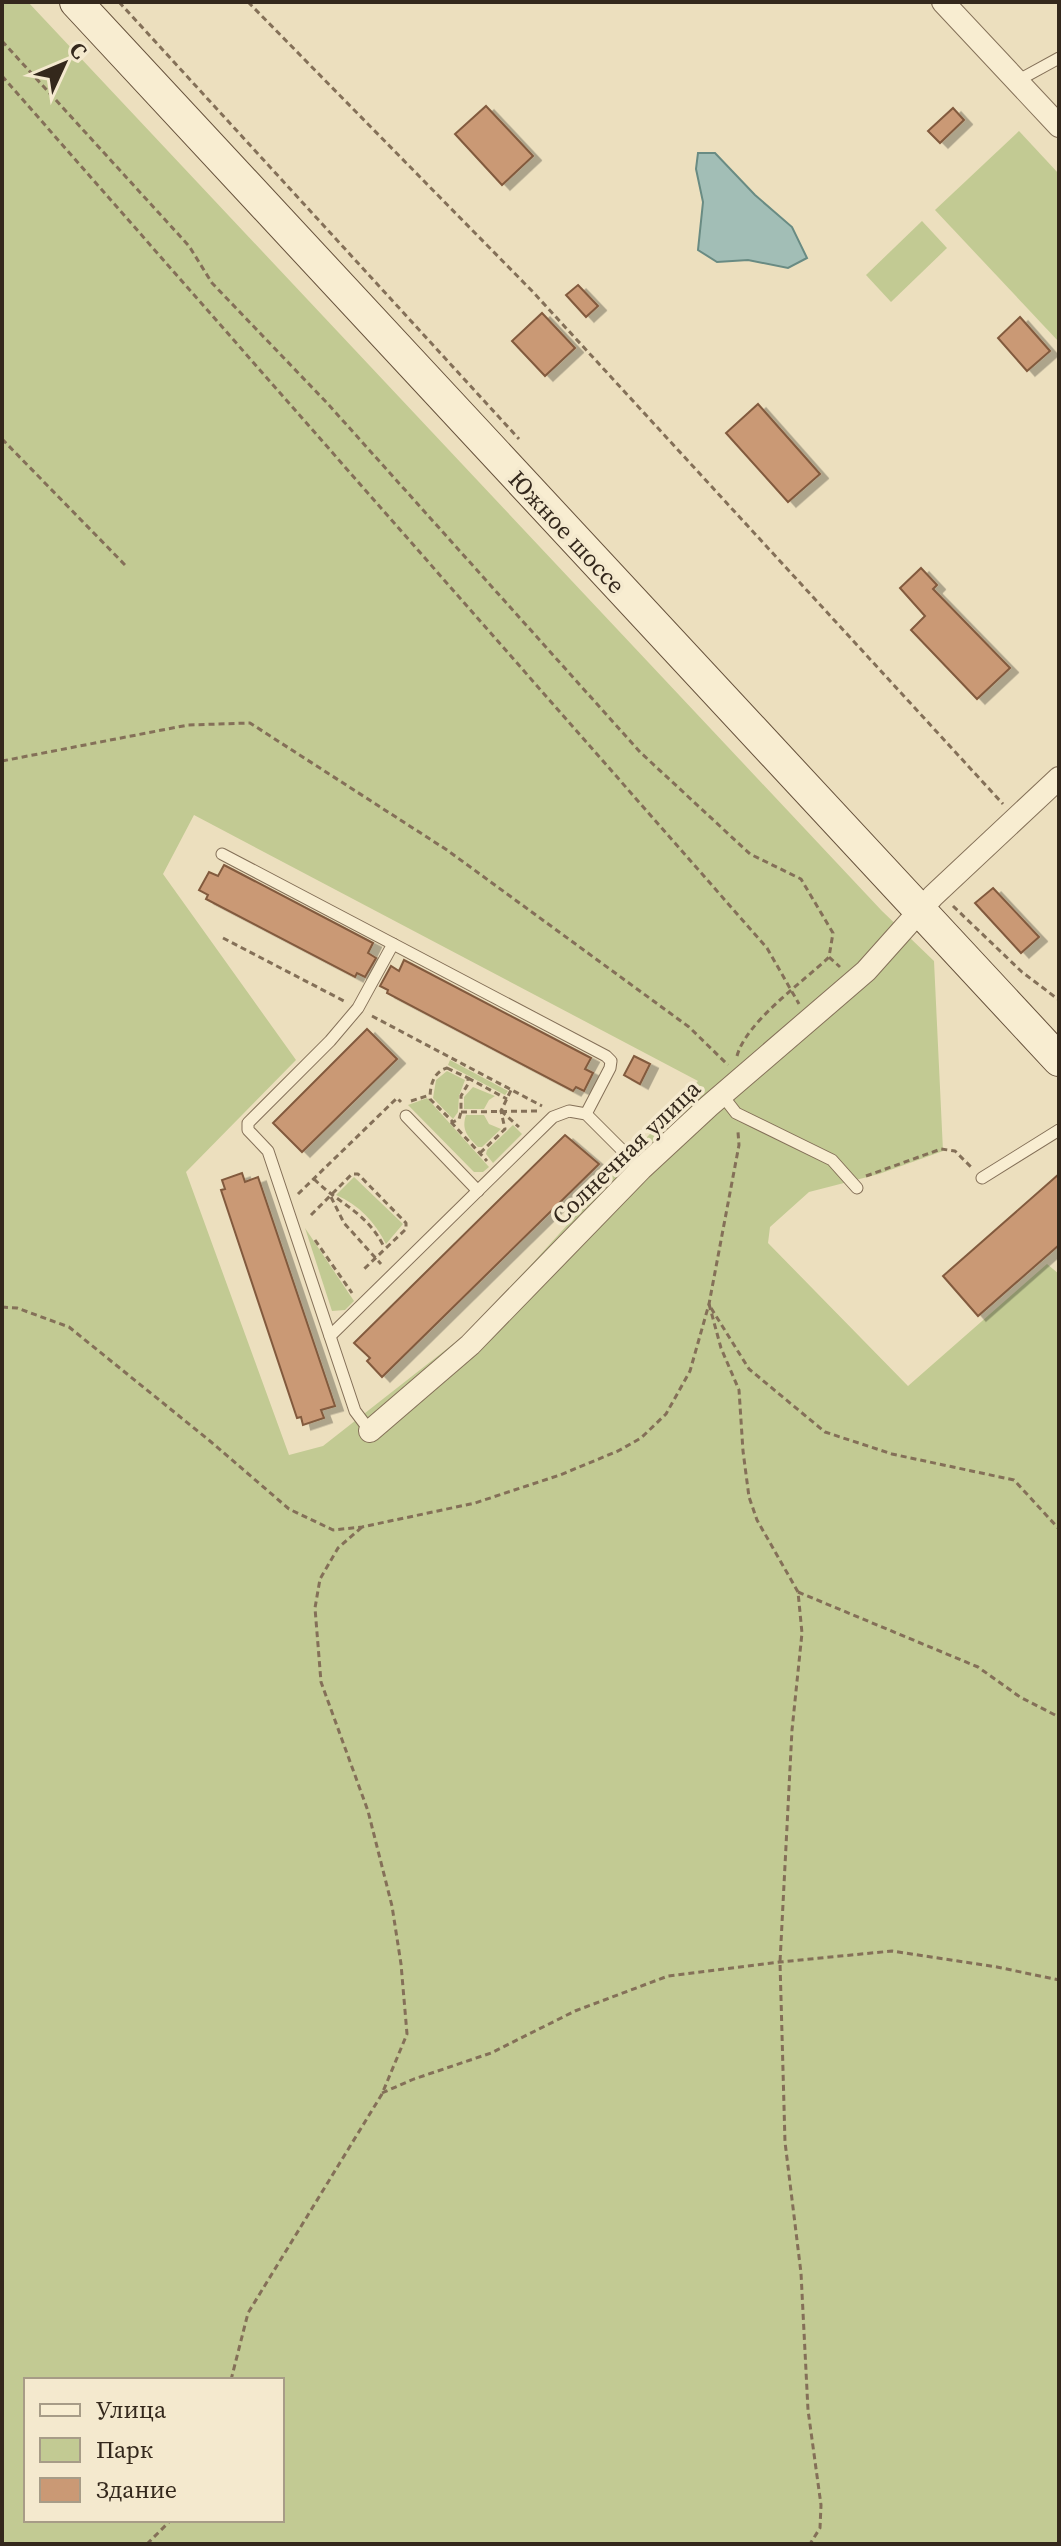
<svg xmlns="http://www.w3.org/2000/svg" width="1061" height="2546" font-family="'Source Serif 4',serif">
<defs>
<filter id="shadow"><feDropShadow dx="8" dy="4.5" stdDeviation="0" flood-color="#0004"/></filter>
</defs>
<rect width="100%" height="100%" fill="#ecdfbe"/>
<g fill="#c2ca93" fill-rule="evenodd">
<path d="M2 2H28L882 911 934 961 943 1151 879 1174 809 1192 770 1227 768 1243 908 1386 1047 1264 1059 1274V2544H2ZM194 815 698 1081 530 1266 462 1337 323 1446 289 1455 186 1172 296 1060 163 874ZM26 2380H282V2520H26Z"/>
<path d="M1019 131 1059 174V342L935 210Z"/>
<path d="M922 221 947 248 891 302 866 275Z"/>
<path d="M450 1060 508 1091 505 1095 448 1065Z"/>
<path d="M447 1071 465 1080 459 1096 458 1112 453 1119 433 1098 436 1080Z"/>
<path d="M473 1087 495 1096 489 1100 484 1109H464V1097Z"/>
<path d="M427 1098 489 1167 483 1172H474L408 1105Z"/>
<path d="M466 1115H484L489 1124 501 1129 482 1147H478C468 1137 461 1130 466 1115Z"/>
<path d="M513 1125 522 1134 493 1163 486 1154 487 1150Z"/>
<path d="M354 1177 403 1224 386 1244C375 1222 359 1205 336 1195Z"/>
<path d="M305 1228 354 1301 345 1310 332 1311Z"/>
</g>
<path fill="#a2beb6" stroke="#698b83" stroke-width="2" d="M698 153H715L755 195 792 227 807 258 788 268 748 260 717 262 698 250 703 202 696 169Z"/>
<g fill="#ca9975" stroke="#825a3e" stroke-width="2" filter="url(#shadow)">
<path d="M486 106 533 156 502 185 455 134Z"/>
<path d="M953 108 964 120 940 143 928 131Z"/>
<path d="M578 285 598 306 586 317 566 295Z"/>
<path d="M542 313 575 348 545 376 512 341Z"/>
<path d="M1020 317 1050 351 1027 371 998 338Z"/>
<path d="M758 404 820 474 788 502 726 433Z"/>
<path d="M921 568 937 585 933 589 1010 668 977 699 911 630 925 616 900 588Z"/>
<path d="M224 865 373 943 368 953 376 958 365 977 357 973 355 977 206 899 208 895 199 890 209 872 218 876Z"/>
<path d="M993 888 1039 937 1021 953 975 903Z"/>
<path d="M404 960 591 1058 585 1069 593 1073 584 1091 576 1087 573 1091 387 993 388 990 380 986 391 966 399 971Z"/>
<path d="M367 1029 397 1059 302 1152 273 1123Z"/>
<path d="M634 1056 650 1064 640 1084 624 1075Z"/>
<path d="M565 1135 599 1164 382 1377 367 1361 370 1358 354 1343Z"/>
<path d="M242 1173 245 1182 258 1177 335 1406 321 1410 324 1418 303 1425 301 1417 297 1418 221 1190 225 1189 222 1180Z"/>
<path d="M1059 1174V1245L978 1316 943 1276Z"/>
</g>
<g fill="none" stroke-linecap="round" stroke-linejoin="round">
<defs>
<g id="lane">
<path d="M1017 81 1059 58"/>
<path d="M222 854 606 1056 611 1061 610 1068 586 1114"/>
<path d="M722 1095 736 1113 832 1160 857 1188"/>
<path d="M406 1116 478 1191"/>
<path d="M982 1178 1059 1130"/>
<path d="M330 1336 553 1117 569 1111 586 1114 641 1169"/>
<path d="M370 1431 355 1411 268 1151 248 1130V1123L330 1041 358 1008 393 944"/>
</g>
<g id="street">
<path d="M943 2 1059 126"/>
<path d="M370 1431 470 1345 641 1169 709 1106 866 971 933 896 1059 778"/>
</g>
<path id="secondary" d="M76 2 1059 1060"/>
</defs>
<use href="#lane" stroke="#847058" stroke-width="13"/>
<use href="#street" stroke="#847058" stroke-width="24"/>
<use href="#secondary" stroke="#66513b" stroke-width="34"/>
<g stroke="#847058" stroke-width="3" stroke-dasharray="6 4" stroke-linecap="butt">
<path d="M119 2 519 439"/>
<path d="M248 2 533 292 1003 804"/>
<path d="M2 41 189 246 212 283 328 404 640 752 750 854 801 879 833 933 829 957 840 967"/>
<path d="M2 76 767 948 799 1004"/>
<path d="M2 439 126 566"/>
<path d="M2 761 188 725 250 723 447 850 689 1027 728 1065"/>
<path d="M953 906 1022 972 1059 1000"/>
<path d="M223 938 344 1001"/>
<path d="M372 1016 542 1106"/>
<path d="M737 1056C746 1022 803 982 829 957"/>
<path d="M447 1068 468 1078V1084L461 1096V1112L459 1119 453 1122 430 1099C430 1086 433 1072 447 1068Z"/>
<path d="M468 1078 507 1099"/>
<path d="M411 1101 430 1095"/>
<path d="M501 1111 519 1127"/>
<path d="M461 1112 537 1111"/>
<path d="M451 1122 487 1161"/>
<path d="M480 1153 505 1129 501 1111 511 1090"/>
<path d="M866 1176 941 1149 955 1151 971 1167"/>
<path d="M314 1179C340 1205 367 1212 384 1247"/>
<path d="M298 1194 397 1098 401 1102"/>
<path d="M331 1197 344 1223 381 1264"/>
<path d="M311 1215 352 1174H358L406 1223V1229L364 1269"/>
<path d="M315 1240 352 1293"/>
<path d="M709 1304 721 1348 739 1390 743 1451 749 1497 757 1520 798 1592 802 1633 792 1730 780 1962 785 2142 801 2273 808 2410 821 2505 820 2528 810 2544"/>
<path d="M2 1307 17 1308 69 1327 210 1441 289 1509 333 1530 362 1527 428 1513 475 1503 560 1475 618 1451 641 1438 666 1414 690 1371 709 1304 739 1145 738 1132"/>
<path d="M711 1308 749 1369 825 1432 892 1454 1014 1480 1059 1529"/>
<path d="M798 1592 978 1667 1020 1697 1059 1717"/>
<path d="M382 2093 414 2079 491 2053 575 2011 668 1976 780 1962 892 1951 997 1967 1059 1980"/>
<path d="M231 2380 248 2313 382 2094 407 2034 401 1964 392 1906 368 1811 321 1682 315 1608 320 1579 338 1548 362 1527"/>
<path d="M147 2544 171 2520"/>
</g>
<use href="#lane" stroke="#f8edd1" stroke-width="11"/>
<use href="#street" stroke="#f8edd1" stroke-width="22"/>
<use href="#secondary" stroke="#f8edd1" stroke-width="32"/>
</g>
<g text-anchor="middle" dominant-baseline="central" stroke-width="7" stroke-linejoin="round" paint-order="stroke">
<g font-size="24" fill="#34281c" stroke="#f4e9ce">
<text transform="translate(567 532) rotate(47)">Южное шоссе</text>
<text transform="translate(626 1152) rotate(-44)">Солнечная улица</text>
</g>
</g>
<rect width="1061" height="2546" fill="none" stroke="#34281c" stroke-width="8"/>
<rect x="24" y="2378" width="260" height="144" fill="#f4e9ce" stroke="#a79c87" stroke-width="2"/>
<rect x="40" y="2404" width="40" height="12" fill="#f8edd1" stroke="#a79c87" stroke-width="2"/>
<text x="96" y="2418" font-size="24" fill="#34281c">Улица</text>
<rect x="40" y="2438" width="40" height="24" fill="#c2ca93" stroke="#a79c87" stroke-width="2"/>
<text x="96" y="2458" font-size="24" fill="#34281c">Парк</text>
<rect x="40" y="2478" width="40" height="24" fill="#ca9975" stroke="#a79c87" stroke-width="2"/>
<text x="96" y="2498" font-size="24" fill="#34281c">Здание</text>
<g transform="translate(64 64) rotate(46)" stroke="#f4e9ce" stroke-width="6" paint-order="stroke">
<path d="M0-6L14 30L0 20L-14 30Z" fill="#34281c"/>
<text y="-12" font-size="22" font-weight="bold" text-anchor="middle" fill="#34281c">С</text>
</g>
</svg>
